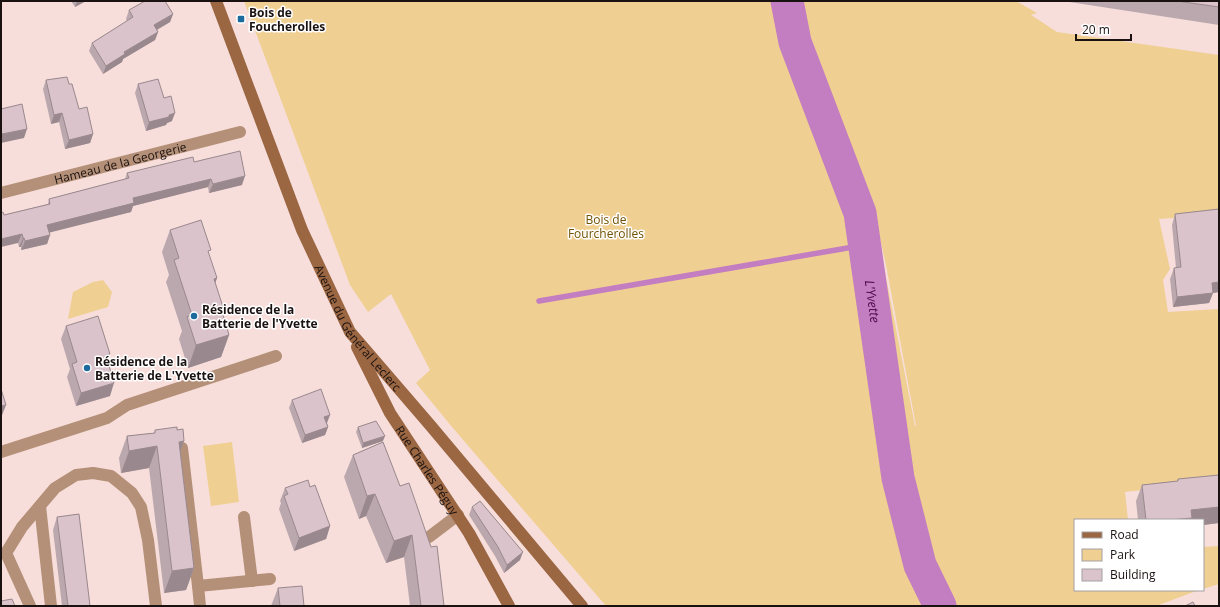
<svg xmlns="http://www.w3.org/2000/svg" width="1220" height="607" font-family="'Open Sans',sans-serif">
<rect width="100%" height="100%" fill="#f7dedb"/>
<g fill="#f0cf92" fill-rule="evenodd">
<path d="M244 1H1016L1037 13 1031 15 1057 32 1219 55V215L1159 219 1170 269 1163 280 1168 312 1219 309V481L1125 492 1128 520H1075V590H1199L1156 606H606L452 427 416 383 430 370 391 294 368 312 350 285ZM869 190 886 265 916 426H915Z"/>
<path d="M103 280 112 292 108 307 68 319 73 292 93 282Z"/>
<path d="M232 442 239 502 211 506 203 446Z"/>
<path d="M1219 546V584L1203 589V547Z"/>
</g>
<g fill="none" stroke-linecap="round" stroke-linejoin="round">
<path stroke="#c37dc1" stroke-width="5.5" d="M539 301 865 245"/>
<path stroke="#c37dc1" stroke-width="33" id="s1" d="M787 1 795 42 860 213 898 478 920 565 940 606"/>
<g stroke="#b59078" stroke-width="12">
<path id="s2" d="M1 193 240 132"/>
<path d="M182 448 198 586"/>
<path d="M1 452 107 418 127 405 276 356"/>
<path d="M40 506 51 606"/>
<path d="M244 517 252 581"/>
<path d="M429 537 458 515"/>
<path d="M30 606 6 553 22 527 55 488 76 475 93 473 111 476 132 493 141 507 148 540 156 606"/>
<path d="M200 606 198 586 270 579"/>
</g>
<g stroke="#9b6642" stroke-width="12">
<path id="s3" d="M216 1 302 230 350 332 430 425 582 606"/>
<path id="s4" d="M357 347 390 413 469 533 509 606"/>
</g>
</g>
<g fill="#bba8ae">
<path d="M71 1H86L75 7Z"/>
<path d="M1063 1H1219V25Z"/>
<path d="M129 10 173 14 170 22 157 30 158 32 155 40 123 59 122 62 103 74 89 51 92 43 127 21 126 19Z"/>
<path d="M46 80 69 84 79 109 93 134 90 143 65 149 59 122 51 124 43 89Z"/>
<path d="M138 84 172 121 167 123 166 125 146 131 135 93Z"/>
<path d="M194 162 242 185 209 193 208 187 133 206 131 212 49 232 50 235 47 244 21 250V247H19L18 243 4 215 48 204 49 199 125 179 127 173Z"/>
<path d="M1219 209V292L1213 293 1209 303 1173 307 1170 279 1174 268H1176L1172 225 1175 214Z"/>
<path d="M170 230 217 278 215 283 223 307 221 311 229 335 221 357 188 368 179 339 182 331 166 282 169 275 162 252Z"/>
<path d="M66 326 108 361 110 396 76 406 67 377 70 369 61 339Z"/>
<path d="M292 400 327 423 328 427 325 435 302 443 289 408Z"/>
<path d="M358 427 383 441 362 448 356 432Z"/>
<path d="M155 430H177L184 441 180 452 194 568 186 590 164 593 149 468 121 473 119 458 127 436 154 433Z"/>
<path d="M383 442 444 606H410L404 557 386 563 366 516 359 519 344 477 353 455Z"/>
<path d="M1219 475V523L1203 525V520H1138L1136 501 1142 485 1177 481 1178 479Z"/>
<path d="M310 487 330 526 326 539 294 551 279 509 281 503 280 501 285 488Z"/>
<path d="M472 507 520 560 504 573 495 556 469 515Z"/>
<path d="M57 517 90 606H62L53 530Z"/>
<path d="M278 588 304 606H271Z"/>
</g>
<g fill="#99888d">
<path d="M77 1H86L75 7Z"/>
<path d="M173 14 170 22 151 33 154 25Z"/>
<path d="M158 32 155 40 123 59 122 62 103 74 106 66 124 52Z"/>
<path d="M62 113 59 122 51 124 54 115Z"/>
<path d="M175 113 172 121 167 123 166 125 146 131 149 122Z"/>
<path d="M27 129 24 138 1 143V137L2 134Z"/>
<path d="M93 134 90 143 65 149 69 140Z"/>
<path d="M245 176 242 185 209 193 213 184Z"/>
<path d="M211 179 208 187 133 206 131 212 44 234 47 225 133 198Z"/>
<path d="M22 234 18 243 1 247V239Z"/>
<path d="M50 235 47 244 21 250 25 241Z"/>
<path d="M23 238H24L21 247H19Z"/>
<path d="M217 278 209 300 214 279Z"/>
<path d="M1219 282V292L1213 293 1209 303 1173 307 1177 297 1212 283Z"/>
<path d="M229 335 221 357 188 368 196 345Z"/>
<path d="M110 354 105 367 106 355Z"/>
<path d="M114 383 110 396 76 406 81 393Z"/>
<path d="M6 405 1 418V406Z"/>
<path d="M330 415 327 423 321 425 324 417Z"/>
<path d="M328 427 325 435 302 443 305 435Z"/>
<path d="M385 436 383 441 362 448 363 443Z"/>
<path d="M184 441 176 463 179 442Z"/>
<path d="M157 446 149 468 121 473 129 451Z"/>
<path d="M375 494 366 516 359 519 367 496Z"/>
<path d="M1219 507V523L1203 525V520H1170L1191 510Z"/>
<path d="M330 526 326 539 294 551 299 538Z"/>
<path d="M412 535 404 557 386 563 394 541Z"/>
<path d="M523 552 520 560 504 573 507 565Z"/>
<path d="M194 568 186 590 164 593 172 571Z"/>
</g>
<g fill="#dac3ca" stroke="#99888d">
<path d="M145 1H165L173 14 154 25 158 32 124 52 125 54 106 66 92 43 133 17 129 10Z"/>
<path d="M1177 1H1219V7Z"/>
<path d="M67 77 69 84H72L79 109 87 107 93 134 69 140 62 113 54 115 46 80Z"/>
<path d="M158 79 164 98 171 96 175 113 169 115V117L149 122 138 84Z"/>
<path d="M22 104 27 129 2 134 1 131V109Z"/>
<path d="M240 151 245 176 213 184 211 179 133 198 134 203 47 225 50 235 25 241 24 238H23L22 234 1 239V213L3 212 4 215 50 204 49 199 129 178 127 173 193 157 194 162Z"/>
<path d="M1219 209V282L1212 283 1213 293 1177 297 1174 268 1181 267 1175 214Z"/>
<path d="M201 220 211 250 208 251 217 278 214 279 223 307 221 308 229 335 196 345 187 317 192 315 174 260 179 258 170 230Z"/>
<path d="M98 316 110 354 106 355 114 383 81 393 72 364 77 362 66 326Z"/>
<path d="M1 389 6 405 1 406Z"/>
<path d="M321 389 330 415 324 417 328 427 305 435 292 400Z"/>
<path d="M376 421 385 436 363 443 358 427Z"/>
<path d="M177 427V430L183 429 184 441 179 442 194 568 172 571 157 446 129 451 127 436 155 433V430Z"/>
<path d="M383 442 400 486 409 483 431 547 437 546 444 606H421L412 535 394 541 375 494 367 496 353 455Z"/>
<path d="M1219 475V507L1191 510 1192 518 1170 520H1146L1142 485 1178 481V479Z"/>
<path d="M308 480 310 487 315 485 330 526 299 538 284 496 288 494 285 488Z"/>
<path d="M480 501 523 552 507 565 498 547 472 507Z"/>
<path d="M79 514 90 606H68L57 517Z"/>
<path d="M302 586 304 606H280L278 588Z"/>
<path d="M12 599 15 606H1V601Z"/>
<path d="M1193 602 1195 606H1185Z"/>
</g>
<g fill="#1b6b9d" stroke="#fff" stroke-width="1.5">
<rect x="237" y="15" width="8" height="8" rx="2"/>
<circle cx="194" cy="316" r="4"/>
<circle cx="87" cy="368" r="4"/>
</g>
<g text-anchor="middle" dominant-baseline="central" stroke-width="3" stroke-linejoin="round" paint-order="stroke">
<g font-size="12" font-weight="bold" fill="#1a1211" stroke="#fff" text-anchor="start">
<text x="249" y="12">Bois de<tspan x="249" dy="14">Foucherolles</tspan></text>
<text x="202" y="309">Résidence de la<tspan x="202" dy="14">Batterie de l'Yvette</tspan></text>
<text x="95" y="361">Résidence de la<tspan x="95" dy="14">Batterie de L'Yvette</tspan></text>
</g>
<g font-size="12" fill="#1a1211" stroke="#fff">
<text stroke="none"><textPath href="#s2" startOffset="123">Hameau de la Georgerie</textPath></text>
<text stroke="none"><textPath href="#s3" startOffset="358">Avenue du Général Leclerc</textPath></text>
<text stroke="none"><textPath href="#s4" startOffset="142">Rue Charles Péguy</textPath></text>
</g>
<g font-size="12" fill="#715203" stroke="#fff">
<text x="606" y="219">Bois de<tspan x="606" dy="14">Fourcherolles</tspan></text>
</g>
<g font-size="13" font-style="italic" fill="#4a074a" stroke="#fff">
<text stroke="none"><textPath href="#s1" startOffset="314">L'Yvette</textPath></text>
</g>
</g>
<rect width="1220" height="607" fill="none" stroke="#1a1211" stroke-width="4"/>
<rect x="1074" y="519" width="130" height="72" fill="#ffffff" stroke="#a3a0a0"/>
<rect x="1082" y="532" width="20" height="6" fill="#9b6642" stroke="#a3a0a0"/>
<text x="1110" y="539" font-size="12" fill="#1a1211">Road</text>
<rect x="1082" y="549" width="20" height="12" fill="#f0cf92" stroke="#a3a0a0"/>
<text x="1110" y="559" font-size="12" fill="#1a1211">Park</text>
<rect x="1082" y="569" width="20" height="12" fill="#dac3ca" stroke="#a3a0a0"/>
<text x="1110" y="579" font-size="12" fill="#1a1211">Building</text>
<path d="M1076 34v6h55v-6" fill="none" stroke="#1a1211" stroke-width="2"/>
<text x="1082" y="34" font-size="12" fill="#1a1211" stroke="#ffffff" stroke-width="3" paint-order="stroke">20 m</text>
</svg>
